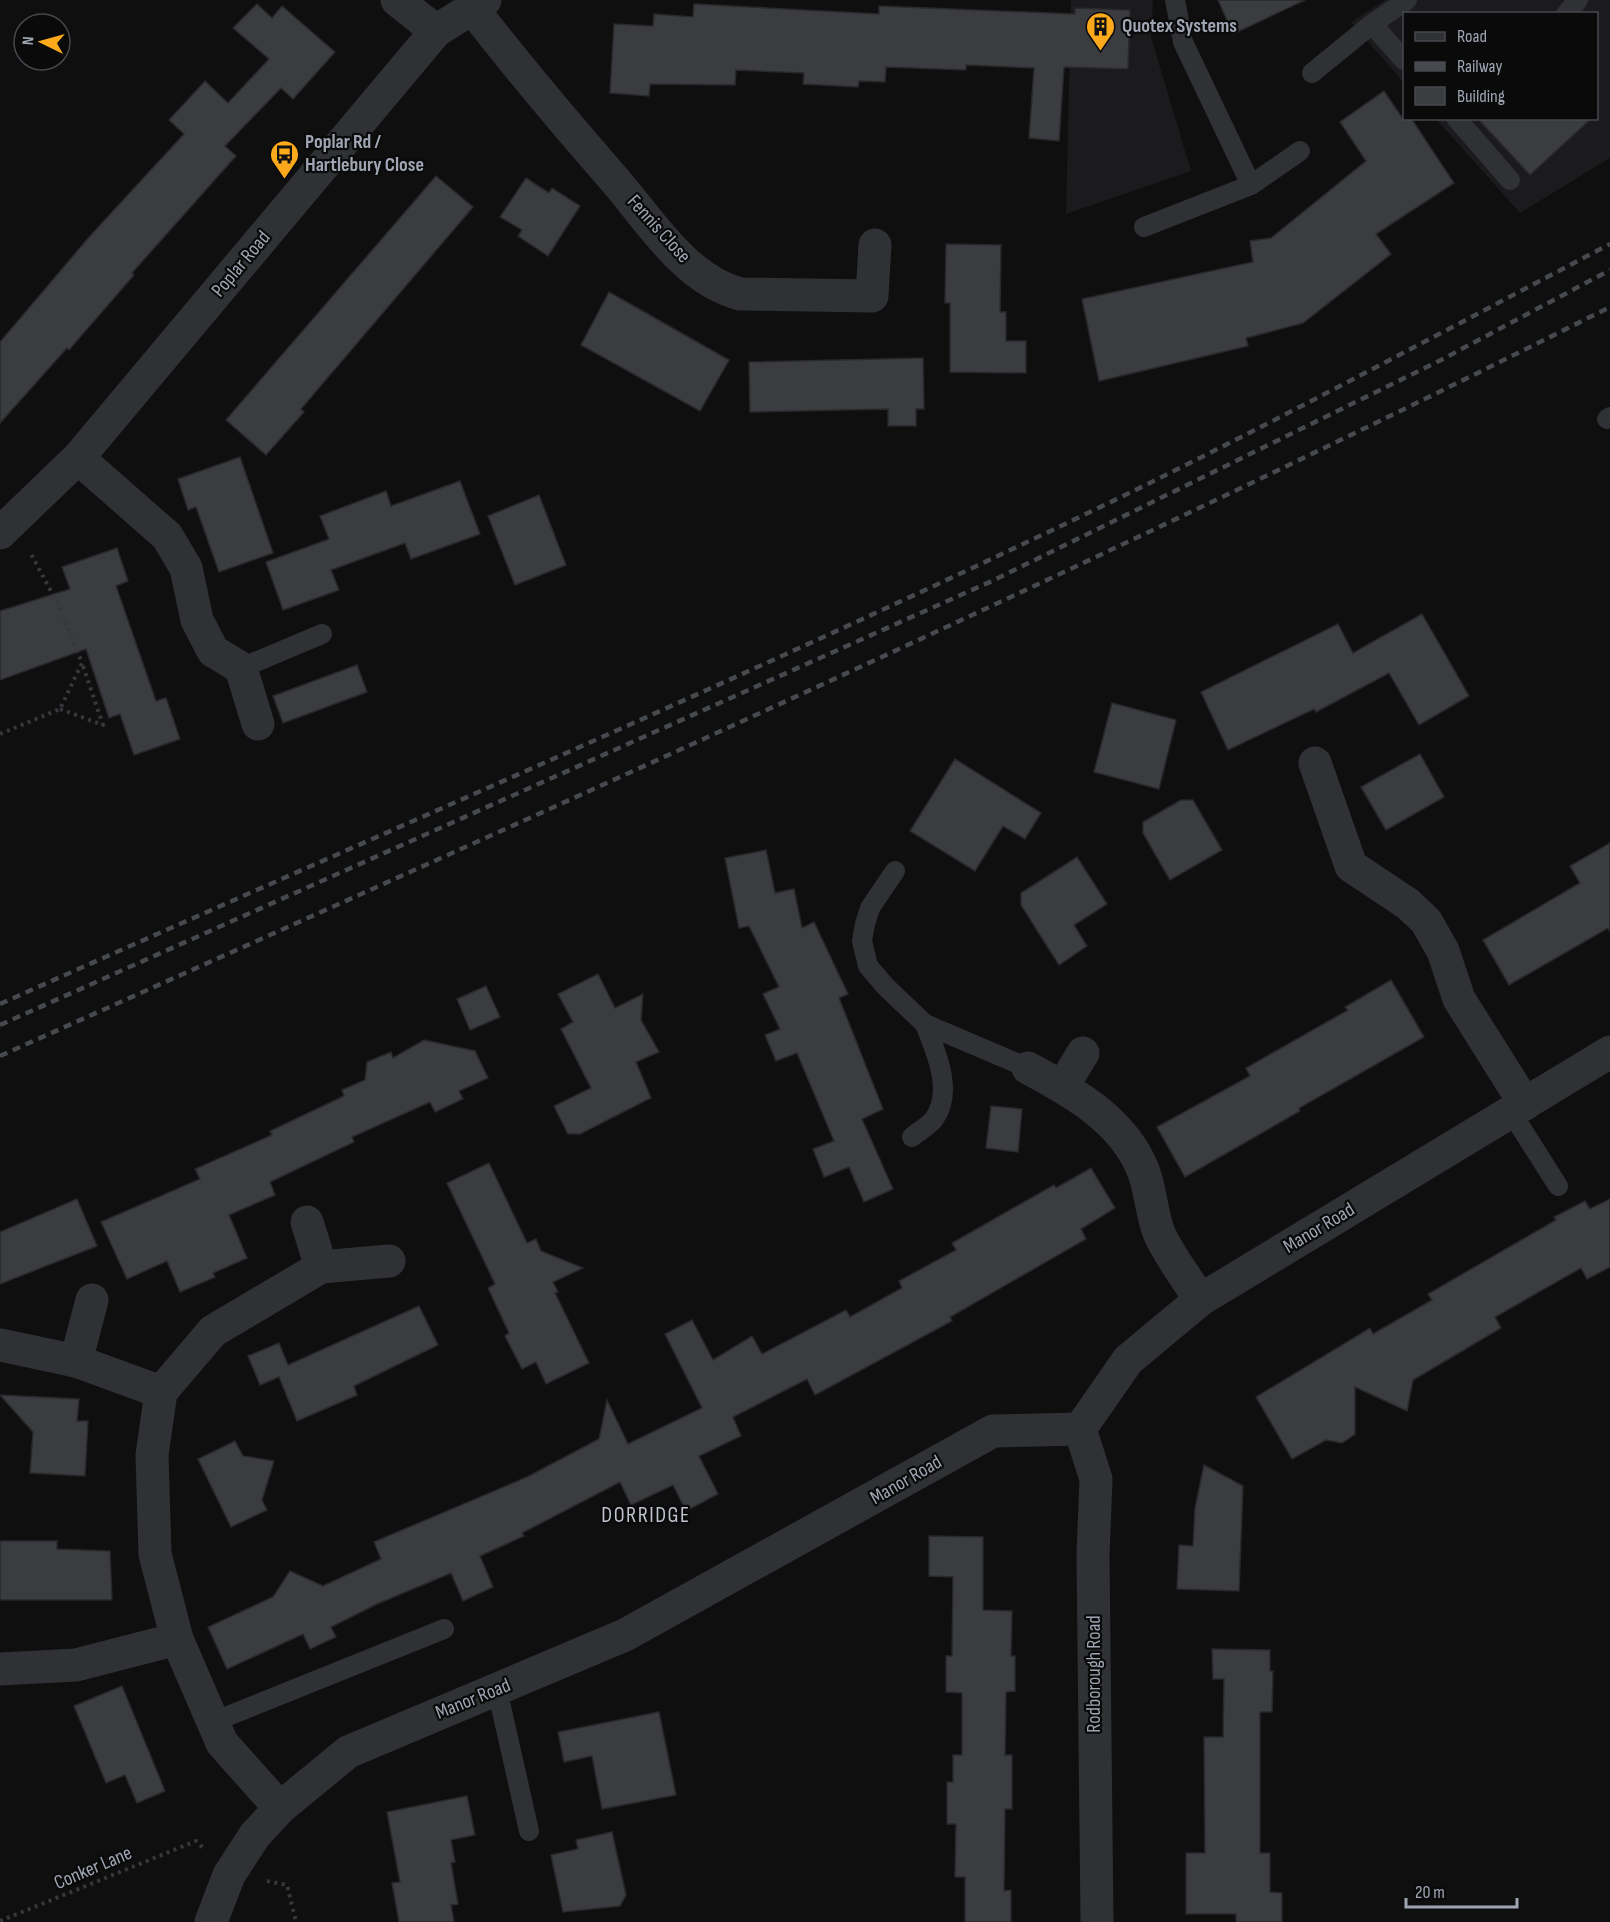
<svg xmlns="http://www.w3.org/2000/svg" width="1610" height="1922" font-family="'Sofia Sans Condensed',sans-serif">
<rect width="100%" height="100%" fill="#0f0f10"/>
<g fill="#1b1b1d">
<path d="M1071 0H1153L1151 37 1191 171 1066 214Z"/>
<path d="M1385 0H1610V158L1520 213 1436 119 1596 118V14H1404V83L1351 22Z"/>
</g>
<g fill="#3b3c40" stroke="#29292c" stroke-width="1.5">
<path d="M1218 0H1305L1233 34Z"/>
<path d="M257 4 272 18 282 6 335 52 293 99 281 88 225 146 236 156 132 273 134 275 69 350 67 348 0 423V342L90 236 184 134 169 120 205 81 228 103 269 59 233 28Z"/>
<path d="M694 4 879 14V6L1075 14V8L1130 10 1128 69 1064 67 1059 141 1029 138 1034 68 966 65V70L886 67 885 82 859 81 858 87 803 84 804 73 736 70 735 85 650 84 649 96 610 93 614 24 653 26 654 14 693 17Z"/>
<path d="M1384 91 1403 119 1411 118 1454 183 1376 234 1391 254 1303 323 1246 338 1248 346 1099 381 1082 299 1253 262 1250 241 1271 238 1366 161 1340 122Z"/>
<path d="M1477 118H1592L1530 175Z"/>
<path d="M436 176 473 207 301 409 304 412 266 455 226 420Z"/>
<path d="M526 178 549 193 552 188 580 206 548 256 518 236 522 230 500 217Z"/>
<path d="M946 244 1001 245 1000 312H1006V341H1026V373L950 372V303H945Z"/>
<path d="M609 292 729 360 700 411 581 345Z"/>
<path d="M923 358 924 409H916V426H888V409L750 412 749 362Z"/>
<path d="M240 457 273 553 219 572 196 507 188 510 178 479Z"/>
<path d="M460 481 480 534 411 559 405 543 331 570 339 590 283 610 266 562 329 539 320 516 386 491 391 506Z"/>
<path d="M539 495 566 565 515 585 488 516Z"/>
<path d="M117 548 128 581 116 586 156 701 166 698 180 739 134 755 120 714 109 718 86 649 0 680V611L70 589 62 567Z"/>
<path d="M1422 614 1469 696 1419 725 1389 673 1316 712 1314 709 1228 750 1201 692 1338 624 1353 653Z"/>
<path d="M357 665 367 692 283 723 273 696Z"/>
<path d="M1112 703 1176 720 1159 789 1094 772Z"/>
<path d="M1420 754 1444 797 1386 830 1361 787Z"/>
<path d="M955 759 1041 813 1025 839 1003 826 975 871 910 831Z"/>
<path d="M1181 800H1193L1222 850 1170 880 1143 833V822Z"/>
<path d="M1610 843V932L1608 928 1509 985 1483 940 1580 883 1570 866Z"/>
<path d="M766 850 775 893 794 889 802 928 814 922 848 994 839 998 883 1109 862 1119 893 1189 864 1202 849 1167 824 1177 813 1149 834 1141 797 1053 776 1061 765 1035 780 1029 763 994 779 987 749 926 739 928 725 858Z"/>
<path d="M1077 857 1107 904 1074 925 1087 946 1059 965 1021 905V893Z"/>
<path d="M598 974 615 1008 643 994 641 1020 659 1052 636 1062 651 1098 580 1134H568L554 1106 591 1088 561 1029 573 1022 558 994Z"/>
<path d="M1391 980 1424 1037 1299 1108 1300 1111 1185 1177 1157 1127 1250 1076 1246 1068 1348 1010 1345 1007Z"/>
<path d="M486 986 500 1017 470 1030 457 999Z"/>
<path d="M424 1040 475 1051 488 1078 459 1091 463 1099 435 1112 430 1102 352 1137 354 1142 270 1182 275 1195 229 1215 247 1258 213 1273 215 1277 180 1292 167 1261 127 1279 101 1222 200 1179 195 1169 272 1135 270 1131 344 1096 342 1090 365 1080 367 1062 391 1052 393 1058Z"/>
<path d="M991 1106 1022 1109 1018 1152 986 1148Z"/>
<path d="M489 1163 527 1243 536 1239 541 1251 583 1268 553 1282 558 1292 555 1293 589 1363 546 1384 536 1362 522 1369 505 1336 509 1333 488 1288 495 1284 447 1183Z"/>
<path d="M1091 1168 1115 1208 1081 1229 1086 1239 950 1317 952 1321 815 1395 807 1379 733 1417 741 1436 699 1456 718 1494 686 1511 673 1485 631 1505 620 1482 522 1533 524 1536 480 1556 493 1587 463 1601 451 1573 377 1604 331 1627 336 1637 310 1649 303 1634 227 1669 208 1627 273 1597 290 1571 323 1586 381 1559 374 1542 527 1477 599 1439 607 1400 628 1444 702 1408 665 1334 692 1320 713 1360 752 1336 762 1354 846 1310 850 1317 902 1288 899 1281 956 1250 952 1243 1054 1185 1056 1188Z"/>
<path d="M77 1199 97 1246 0 1284V1232Z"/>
<path d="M1610 1199V1267L1587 1279 1581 1268 1495 1317 1501 1328 1413 1380 1407 1411 1355 1387V1434L1342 1443 1326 1440 1292 1459 1256 1397 1370 1328 1373 1334 1432 1300 1428 1294 1556 1220 1554 1217 1585 1201 1590 1209Z"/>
<path d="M419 1306 438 1345 354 1386 357 1395 297 1421 279 1377 260 1385 248 1356 279 1343 288 1365Z"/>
<path d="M0 1395 79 1399 77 1421H88L85 1476 30 1473 33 1432Z"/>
<path d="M235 1441 243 1456 274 1461 262 1500 267 1510 231 1527 198 1459Z"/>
<path d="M1204 1465 1243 1486 1239 1591 1177 1589 1179 1545 1193 1546 1195 1508Z"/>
<path d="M929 1536 983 1537V1610L1012 1611 1011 1656H1015V1691L1006 1692 1005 1755H1012V1809H1005L1004 1891 1011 1890V1922H965V1877H955L956 1824H947V1782H953V1755H962V1693L946 1692V1656H952L953 1577 929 1576Z"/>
<path d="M0 1541H57V1549L110 1551 112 1600H0Z"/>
<path d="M1212 1649 1270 1650V1671H1273L1272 1712H1260V1853H1270V1892L1282 1893V1922H1236V1914H1186V1853H1205L1204 1737H1223L1224 1679H1213Z"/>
<path d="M122 1686 165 1791 137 1803 125 1775 106 1783 74 1706Z"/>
<path d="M659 1712 676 1795 602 1809 592 1756 564 1762 558 1732Z"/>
<path d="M467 1796 475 1835 451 1840 455 1862 451 1863 458 1904 451 1905 454 1922H399L392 1883 400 1882 387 1812Z"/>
<path d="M612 1832 626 1895 620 1906 563 1912 551 1855 578 1849 576 1840Z"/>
</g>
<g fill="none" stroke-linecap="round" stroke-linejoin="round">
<g stroke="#36383c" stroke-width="4" stroke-dasharray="3 4.5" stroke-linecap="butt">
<path d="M60 709 103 725 82 663"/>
<path d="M0 734 60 709 82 663 61 610 30 552"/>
<path d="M267 1881 287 1885 296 1922"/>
<path d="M0 1921 196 1841 205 1850"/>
</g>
<g stroke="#303135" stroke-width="20">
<path d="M1175 0 1183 42 1251 185"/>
<path d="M1566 14 1578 0"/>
<path d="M1404 60 1372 24 1407 0"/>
<path d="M1312 73 1372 24"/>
<path d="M1456 118 1510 180"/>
<path d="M1144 227 1251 185 1300 151"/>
<path d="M1607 419 1610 417"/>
<path d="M241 668 322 634"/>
<path d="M895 871 870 908 865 924 862 941 868 966 886 987 925 1024 1028 1068"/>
<path d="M1511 1112 1558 1186"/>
<path d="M912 1137C919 1131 929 1126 934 1119 954 1092 936 1052 925 1024"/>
<path d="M497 1689 529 1831"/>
<path d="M213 1722 444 1629"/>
</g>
<g stroke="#303135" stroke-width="33">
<path d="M397 0 436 31"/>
<path d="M472 8C517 66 564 122 613 178 649 219 684 279 740 294L872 296 875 245"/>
<path d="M78 458 167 536 186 568 197 620 213 651 241 668 258 724"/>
<path d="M0 533 78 458 436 31 485 0"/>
<path d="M1315 763 1351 866 1408 904 1426 921 1443 951 1459 999 1525 1104"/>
<path d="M1028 1068C1073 1092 1123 1120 1143 1170 1151 1190 1151 1212 1159 1233 1169 1256 1187 1278 1200 1300"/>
<path d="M1063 1086 1083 1053"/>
<path d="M321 1267 389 1261"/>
<path d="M0 1345 76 1361 161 1392"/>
<path d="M76 1361 92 1300"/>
<path d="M1080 1429 1128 1360 1200 1300 1610 1052"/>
<path d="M1080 1429 1096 1479 1093 1555 1097 1922"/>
<path d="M0 1669 76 1665 177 1639"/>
<path d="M280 1808 222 1743 177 1639 155 1554 152 1455 161 1392 213 1331 321 1267 307 1222"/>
<path d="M211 1922 229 1875 255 1835 280 1808 348 1752 625 1635 993 1431 1080 1429"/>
</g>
<g stroke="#46494e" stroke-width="4.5" stroke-dasharray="8 6" stroke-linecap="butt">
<path d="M0 1004C373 837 749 677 1117 499 1283 418 1446 330 1610 244"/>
<path d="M0 1025 992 581 1441 360 1610 270"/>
<path d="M0 1056C540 814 1081 573 1610 307"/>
</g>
</g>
<defs>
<symbol id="building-pin" viewBox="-11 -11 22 30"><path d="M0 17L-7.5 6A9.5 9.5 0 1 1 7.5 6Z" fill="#fca91b" stroke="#0a0a0b"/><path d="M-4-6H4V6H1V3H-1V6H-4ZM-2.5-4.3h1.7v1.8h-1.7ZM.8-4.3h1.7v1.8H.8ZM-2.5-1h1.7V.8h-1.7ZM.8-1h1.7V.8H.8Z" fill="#111"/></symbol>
<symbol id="bus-pin" viewBox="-11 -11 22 30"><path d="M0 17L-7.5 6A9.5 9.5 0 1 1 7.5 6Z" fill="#fca91b" stroke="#0a0a0b"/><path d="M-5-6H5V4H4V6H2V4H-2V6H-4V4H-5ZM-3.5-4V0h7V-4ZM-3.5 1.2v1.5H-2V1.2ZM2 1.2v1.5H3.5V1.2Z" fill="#111"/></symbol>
</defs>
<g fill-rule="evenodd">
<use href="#building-pin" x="1084" y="10" width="33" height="45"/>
<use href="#bus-pin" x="268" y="138" width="33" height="45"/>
</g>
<g text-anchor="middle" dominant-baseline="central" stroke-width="4.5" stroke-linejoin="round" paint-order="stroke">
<g font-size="20" font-weight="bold" fill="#9fa5b2" stroke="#0a0a0b" text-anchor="start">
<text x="1122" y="26">Quotex Systems</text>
<text x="305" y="142">Poplar Rd /<tspan x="305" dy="23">Hartlebury Close</tspan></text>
</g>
<g font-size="20" fill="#9fa5b2" stroke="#0a0a0b">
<text transform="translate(659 229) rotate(48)">Fennis Close</text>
<text transform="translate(241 264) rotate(-50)">Poplar Road</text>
<text transform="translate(1319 1228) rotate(-31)">Manor Road</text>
<text transform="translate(906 1480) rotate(-30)">Manor Road</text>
<text transform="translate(1094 1674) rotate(-90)">Rodborough Road</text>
<text transform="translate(473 1699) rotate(-22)">Manor Road</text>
<text transform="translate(93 1868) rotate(-23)">Conker Lane</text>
</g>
<g font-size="22" letter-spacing="1.5" fill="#c0c4ce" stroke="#0a0a0b">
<text x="646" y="1515">DORRIDGE</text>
</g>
</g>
<rect x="1403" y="12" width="195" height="108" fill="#0a0a0b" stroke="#46484e" stroke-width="1.5"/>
<rect x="1415" y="32" width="30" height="9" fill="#303135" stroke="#46484e" stroke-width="1.5"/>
<text x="1457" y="42" font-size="18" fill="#9fa5b2">Road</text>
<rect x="1415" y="62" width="30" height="9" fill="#46494e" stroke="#46484e" stroke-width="1.5"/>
<text x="1457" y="72" font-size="18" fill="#9fa5b2">Railway</text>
<rect x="1415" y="87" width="30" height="18" fill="#3b3c40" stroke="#46484e" stroke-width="1.5"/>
<text x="1457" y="102" font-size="18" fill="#9fa5b2">Building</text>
<g transform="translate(42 42) rotate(275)"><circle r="28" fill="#0a0a0b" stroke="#46484e" stroke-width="1.5"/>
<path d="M0-4.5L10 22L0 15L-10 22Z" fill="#fca91b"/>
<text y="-9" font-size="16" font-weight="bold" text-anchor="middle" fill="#9fa5b2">N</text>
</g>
<path d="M1406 1898v9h111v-9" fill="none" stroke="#9fa5b2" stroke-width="3"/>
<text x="1415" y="1898" font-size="18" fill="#9fa5b2" stroke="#0a0a0b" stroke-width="4.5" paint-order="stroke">20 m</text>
</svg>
